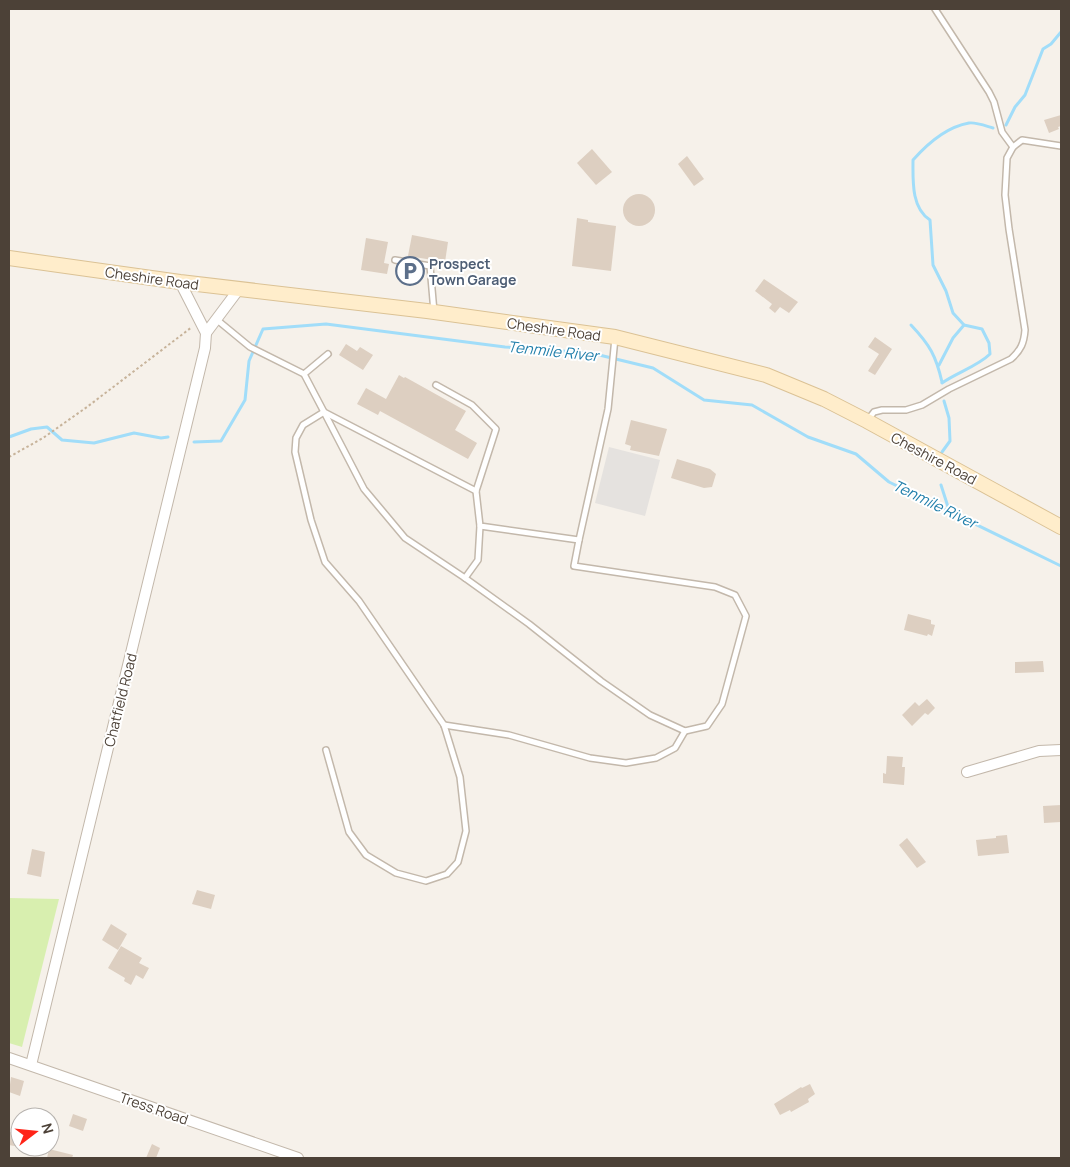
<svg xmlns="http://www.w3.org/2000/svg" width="1070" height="1167" font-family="Manrope,sans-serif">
<rect width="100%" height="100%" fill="#f6f1ea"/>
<path fill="#d8efaf" d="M9 898 59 899 22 1047 9 1043Z"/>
<path fill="#e5e2df" d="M609 447 660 460 645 516 595 503Z"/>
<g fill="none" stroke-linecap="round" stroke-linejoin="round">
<g stroke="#a1ddf9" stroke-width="3">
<path d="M1006 125 1015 107 1025 95 1043 49 1051 44 1061 32"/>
<path d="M911 325C930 345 936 356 942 382"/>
<path d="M939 365 953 338 964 325"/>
<path d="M942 383C956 373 978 366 990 354L989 343 982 329 964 325 953 313 946 291 933 265 930 220C911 208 913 180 913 160 928 143 946 127 969 123 976 122 986 126 993 128"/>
<path d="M9 437 31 429 47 427 62 440 94 443 134 433 161 438 168 437"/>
<path d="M194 442 221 441 245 400 249 361 263 329 326 324 505 347 591 353 653 368 704 400 752 405 808 437 856 454 889 482 1061 566"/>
<path d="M942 452 950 441 949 418 944 401"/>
<path d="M941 485 950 513"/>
</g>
</g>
<g fill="#ddcfc1">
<path d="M1061 115V126L1058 127 1059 129 1049 133 1044 120Z"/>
<path d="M592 149 612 172 596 185 577 163Z"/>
<path d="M687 156 704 179 694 186 678 164Z"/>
<circle cx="639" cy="210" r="16"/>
<path d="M577 218 588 220V222L616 226 611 271 572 266Z"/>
<path d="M412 235 448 242 445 262 408 256Z"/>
<path d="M366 238 388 242 384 263 389 264 387 274 361 270Z"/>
<path d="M764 279 798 302 789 313 780 307 775 313 769 308 772 304 755 291Z"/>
<path d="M875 337 892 349 875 375 868 371 879 354 868 347Z"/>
<path d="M346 344 357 351 360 347 373 355 363 370 339 355Z"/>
<path d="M399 375 404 378 405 377 466 411 455 430 477 443 468 459 380 411 378 415 357 404 366 388 386 399Z"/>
<path d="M631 420 667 429 659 456 630 450 631 446 625 444Z"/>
<path d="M677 459 710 469 716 474 712 487 704 488 671 478Z"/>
<path d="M908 614 931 620V624L935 625 932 636 928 634 927 636 904 630Z"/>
<path d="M1043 661 1044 672 1015 673V662Z"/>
<path d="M927 699 935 708 928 715 925 713 912 726 902 715 915 702 919 706Z"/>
<path d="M887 756 903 757 902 767H905L904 785 883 783V773L886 774Z"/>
<path d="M1061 805V822L1044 823 1043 806Z"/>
<path d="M1007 835 1009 853 978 856 976 840 996 838V836Z"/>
<path d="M907 838 926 862 917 868 899 845Z"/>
<path d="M32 849 45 852 41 877 27 874Z"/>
<path d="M197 890 215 895 211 909 192 904Z"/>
<path d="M111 924 127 934 118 950 102 940Z"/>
<path d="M121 946 142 958 139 963 149 968 143 979 136 975 131 985 124 981 125 978 108 968Z"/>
<path d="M11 1077 24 1081 20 1096 9 1092Z"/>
<path d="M810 1084 815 1094 808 1099 809 1102 791 1112 790 1110 780 1115 774 1104 801 1087 802 1088Z"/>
<path d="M73 1114 87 1119 83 1131 69 1126Z"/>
<path d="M9 1132 20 1133V1147L9 1145Z"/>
<path d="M152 1144 160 1148 156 1158H146Z"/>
<path d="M49 1149 73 1155 72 1158H47Z"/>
</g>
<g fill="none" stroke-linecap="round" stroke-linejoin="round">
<defs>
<g id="service">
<path d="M935 9 989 92 994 102 1002 132 1013 147"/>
<path d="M395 260 430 266 434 312"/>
<path d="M216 319 250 347 304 374 324 412 476 491 480 526 579 540 608 409 615 338"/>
<path d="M304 374 328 354"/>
<path d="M436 385 472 405 496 429 476 491"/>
<path d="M867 421 874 412 882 410H906L922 405 949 389 1011 359C1021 350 1024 343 1025 330L1009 229 1005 195 1007 158 1013 147 1022 140 1061 146"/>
<path d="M465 578 478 560 480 526"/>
<path d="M444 725 509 735 590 758 626 763 656 758 675 748 685 731"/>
<path d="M326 750 349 832 366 855 396 873 426 881 447 874 458 862 466 831 460 777 444 725 359 601 325 562 311 520 295 452 296 438 303 425 324 412 364 489 405 538 465 578 529 624 601 681 650 715 685 731 707 726 722 704 746 616 735 595 715 587 574 566 579 540"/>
</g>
<g id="minor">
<path d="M206 333 239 289"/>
<path d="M967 772 1039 751 1061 750"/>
<path d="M9 1058 298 1158"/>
<path d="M31 1065 205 348 206 333 180 282"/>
</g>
<path id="secondary" d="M9 258 180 282 427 311 615 337 766 375 824 399 867 421 1061 527"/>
</defs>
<use href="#service" stroke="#c3b8ab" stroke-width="8"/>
<use href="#minor" stroke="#c3b8ab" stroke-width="12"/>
<use href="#secondary" stroke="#dbc295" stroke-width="16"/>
<path stroke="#c7b39a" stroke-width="2" stroke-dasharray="2.5 2.5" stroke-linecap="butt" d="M9 457 43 438 87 407 192 327"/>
<use href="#service" stroke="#fff" stroke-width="5"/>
<use href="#minor" stroke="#fff" stroke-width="10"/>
<use href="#secondary" stroke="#ffedcb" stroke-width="14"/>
</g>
<defs>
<symbol id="parking-ring" viewBox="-11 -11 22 22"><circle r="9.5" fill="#fff" stroke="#5c6f8a" stroke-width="1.5"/><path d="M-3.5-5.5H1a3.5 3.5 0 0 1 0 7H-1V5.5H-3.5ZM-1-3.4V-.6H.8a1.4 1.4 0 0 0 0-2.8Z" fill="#5c6f8a"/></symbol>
</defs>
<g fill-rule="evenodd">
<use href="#parking-ring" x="394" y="255" width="32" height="32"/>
</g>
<g text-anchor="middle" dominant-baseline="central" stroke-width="4" stroke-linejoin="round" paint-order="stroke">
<g font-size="14" font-weight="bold" fill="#4e5e75" stroke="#fff" text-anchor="start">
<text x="429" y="263">Prospect<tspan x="429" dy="16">Town Garage</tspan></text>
</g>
<g font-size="14" fill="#4c4137" stroke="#fff">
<text transform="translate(152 278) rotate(8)">Cheshire Road</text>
<text transform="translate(554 329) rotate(8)">Cheshire Road</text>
<text transform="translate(934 458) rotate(28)">Cheshire Road</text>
<text transform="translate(120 700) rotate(-76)">Chatfield Road</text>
<text transform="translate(154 1108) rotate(19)">Tress Road</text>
</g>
<g font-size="15" font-style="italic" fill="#1f7eaa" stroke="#fff">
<text transform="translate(553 351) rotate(6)">Tenmile River</text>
<text transform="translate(935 504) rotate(26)">Tenmile River</text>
</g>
</g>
<rect width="1070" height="1167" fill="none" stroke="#4c4137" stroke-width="20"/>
<g transform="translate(35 1132) rotate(74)"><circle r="24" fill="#ffffff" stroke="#b7b3af"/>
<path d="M0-4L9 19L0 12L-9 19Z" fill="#ff2418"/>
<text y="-8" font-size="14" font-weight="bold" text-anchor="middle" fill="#4c4137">N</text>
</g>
</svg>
